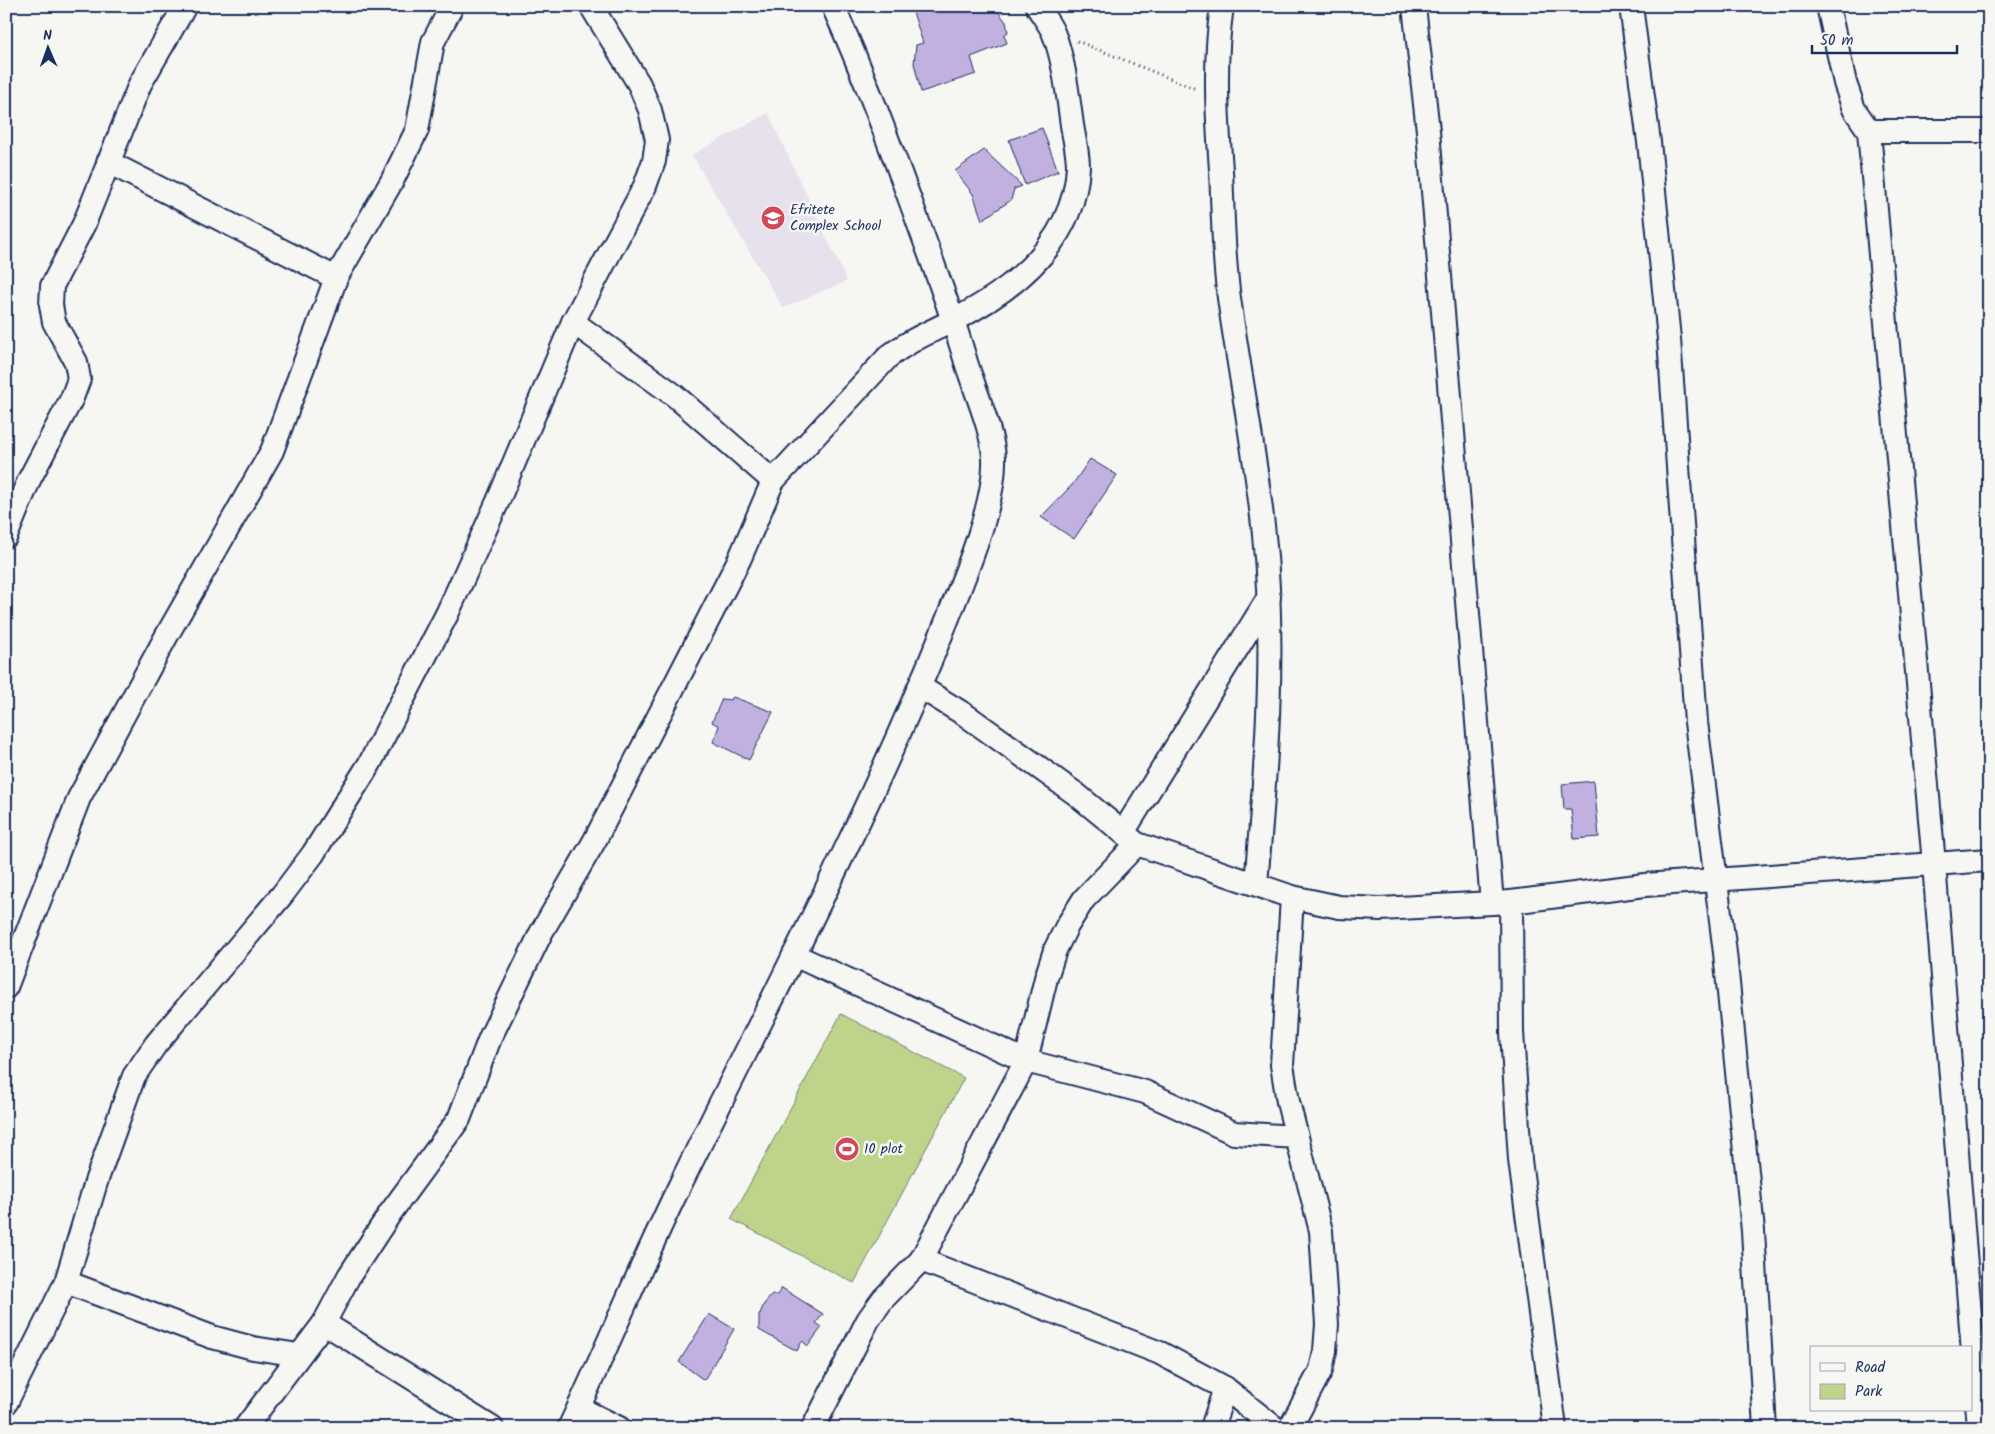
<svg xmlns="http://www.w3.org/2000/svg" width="1995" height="1434" font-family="Kalam,sans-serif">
<rect width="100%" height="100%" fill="#f6f6f2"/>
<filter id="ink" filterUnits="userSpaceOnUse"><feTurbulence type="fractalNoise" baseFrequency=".02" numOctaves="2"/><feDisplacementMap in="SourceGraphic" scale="10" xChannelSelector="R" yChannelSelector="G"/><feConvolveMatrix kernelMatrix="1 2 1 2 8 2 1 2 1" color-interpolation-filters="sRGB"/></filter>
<g filter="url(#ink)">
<path fill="#e6e1ed" d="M768 113 847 281 783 308 692 155Z"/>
<path fill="#bfd48a" stroke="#6d8274" d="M841 1014 964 1078 854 1283 731 1219Z"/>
<g fill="#c2b0e0" stroke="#1b2f5e">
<path d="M911 6H994L1006 22 1008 32 1004 35 1007 43 971 57 976 74 921 92 914 63 916 45 923 43Z"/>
<path d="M1042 128 1058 171 1025 185 1009 140Z"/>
<path d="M984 150 1022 186 1014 189 1011 200 982 220 973 194 955 171Z"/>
<path d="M1090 459 1117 475 1074 539 1041 517 1073 484Z"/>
<path d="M733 697 773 712 749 760 713 742 719 726 712 722 722 699 730 700Z"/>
<path d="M1594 781 1599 837 1574 839 1571 809H1564L1562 784Z"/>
<path d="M782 1288 823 1314 816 1323 822 1327 808 1346 802 1341 797 1351 759 1330V1316L764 1304 772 1295H777Z"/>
<path d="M709 1314 734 1329 704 1380 679 1362Z"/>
</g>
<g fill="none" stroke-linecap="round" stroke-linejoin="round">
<defs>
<g id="minor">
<path d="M1222 6C1214 61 1217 115 1221 170 1223 212 1223 256 1229 298 1240 377 1256 456 1264 535 1276 650 1266 768 1256 884"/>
<path d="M1414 6 1428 131 1492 903"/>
<path d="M1631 6 1649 142 1669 339 1696 722 1725 953 1753 1231 1765 1428"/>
<path d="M1828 6 1845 83 1854 109 1869 131 1934 864 1979 1428"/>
<path d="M1869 131H1989"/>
<path d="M108 162 336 278"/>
<path d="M573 322 674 395 773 481"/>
<path d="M6 536 29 480 72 398 79 379 76 362 54 322 51 305 52 286 84 224 140 84 185 6"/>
<path d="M920 687 967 716 1076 794 1137 844 1292 897 1339 907 1380 909 1511 902 1645 885 1989 860"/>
<path d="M1124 831 1269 597"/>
<path d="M1511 902 1512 1032 1520 1160 1555 1428"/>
<path d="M794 955 1026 1061 1145 1092 1234 1133 1297 1137"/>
<path d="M6 987 79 798 167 635 272 451 336 278 392 181 417 130 433 42 452 6"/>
<path d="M921 1260 1160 1353 1225 1388 1275 1428"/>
<path d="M66 1282 212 1337 253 1348 299 1355"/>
<path d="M324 1323 492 1428"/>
<path d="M6 1403 66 1282 97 1179 134 1076 156 1044 282 895 313 854 370 763 447 614 498 501 573 322 645 186 654 161 657 140 650 110 639 84 591 6"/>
<path d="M579 1408 619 1428"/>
<path d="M245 1428 324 1323 349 1276 391 1212 459 1119 490 1038 541 933 595 840 740 558 773 481 888 357C908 341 930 332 954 320 1015 289 1075 241 1078 166 1078 153 1074 138 1072 125 1068 97 1064 58 1053 32 1049 23 1042 15 1037 6"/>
<path d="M569 1428C608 1346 642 1262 682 1181 770 1001 865 822 941 635 959 590 996 506 994 458 993 432 974 388 966 362 951 310 931 259 913 208 888 140 863 72 833 6"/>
<path d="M813 1428 868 1320 883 1299 921 1260 1026 1061 1046 978 1055 950 1067 926 1084 899 1137 844"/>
<path d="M1212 1428 1225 1388"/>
<path d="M1290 1428 1321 1370 1325 1351 1327 1324 1321 1231 1288 1102 1282 1065 1292 897"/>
</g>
</defs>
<use href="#minor" stroke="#1b2f5e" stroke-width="26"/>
<path stroke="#1b2f5e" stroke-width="3" stroke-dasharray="1 4" stroke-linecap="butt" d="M1077 41 1196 89"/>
<use href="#minor" stroke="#f6f6f2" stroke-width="22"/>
</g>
</g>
<defs>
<symbol id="school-disc" viewBox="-11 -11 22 22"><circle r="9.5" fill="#d1495b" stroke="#f6f6f2"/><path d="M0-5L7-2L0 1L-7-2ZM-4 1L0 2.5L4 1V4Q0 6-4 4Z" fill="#fff"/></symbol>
<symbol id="stadium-disc" viewBox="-11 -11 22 22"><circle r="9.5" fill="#d1495b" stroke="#f6f6f2"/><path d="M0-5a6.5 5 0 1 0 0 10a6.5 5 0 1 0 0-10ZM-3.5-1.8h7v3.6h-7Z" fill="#fff"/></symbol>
</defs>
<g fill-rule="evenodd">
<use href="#school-disc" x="759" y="204" width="28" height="28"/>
<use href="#stadium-disc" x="833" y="1135" width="28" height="28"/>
</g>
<g text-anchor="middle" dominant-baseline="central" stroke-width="5" stroke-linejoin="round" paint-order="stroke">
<g font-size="14" fill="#1b2f5e" stroke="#f6f6f2" text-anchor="start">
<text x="790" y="210">Efritete<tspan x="790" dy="16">Complex School</tspan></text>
<text x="864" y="1149">10 plot</text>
</g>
</g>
<rect width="1995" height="1434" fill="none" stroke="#f6f6f2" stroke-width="25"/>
<rect x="12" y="12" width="1970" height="1409" fill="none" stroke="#1b2f5e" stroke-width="2" filter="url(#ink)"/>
<rect x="1810" y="1346" width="162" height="65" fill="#f6f6f2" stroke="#9ea6b7"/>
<rect x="1820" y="1363" width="25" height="8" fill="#f6f6f2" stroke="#9ea6b7"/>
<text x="1855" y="1372" font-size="15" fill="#1b2f5e">Road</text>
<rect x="1820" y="1384" width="25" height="15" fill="#bfd48a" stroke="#9ea6b7"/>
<text x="1855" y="1396" font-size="15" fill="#1b2f5e">Park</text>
<g transform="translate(48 48) rotate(358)" stroke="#f6f6f2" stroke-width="4" paint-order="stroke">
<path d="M0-4L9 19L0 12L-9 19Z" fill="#1b2f5e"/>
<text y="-8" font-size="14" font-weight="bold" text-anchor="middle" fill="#1b2f5e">N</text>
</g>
<path d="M1812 45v8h145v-8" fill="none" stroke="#1b2f5e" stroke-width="2.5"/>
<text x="1820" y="45" font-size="15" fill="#1b2f5e" stroke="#f6f6f2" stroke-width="4" paint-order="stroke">50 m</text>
</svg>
